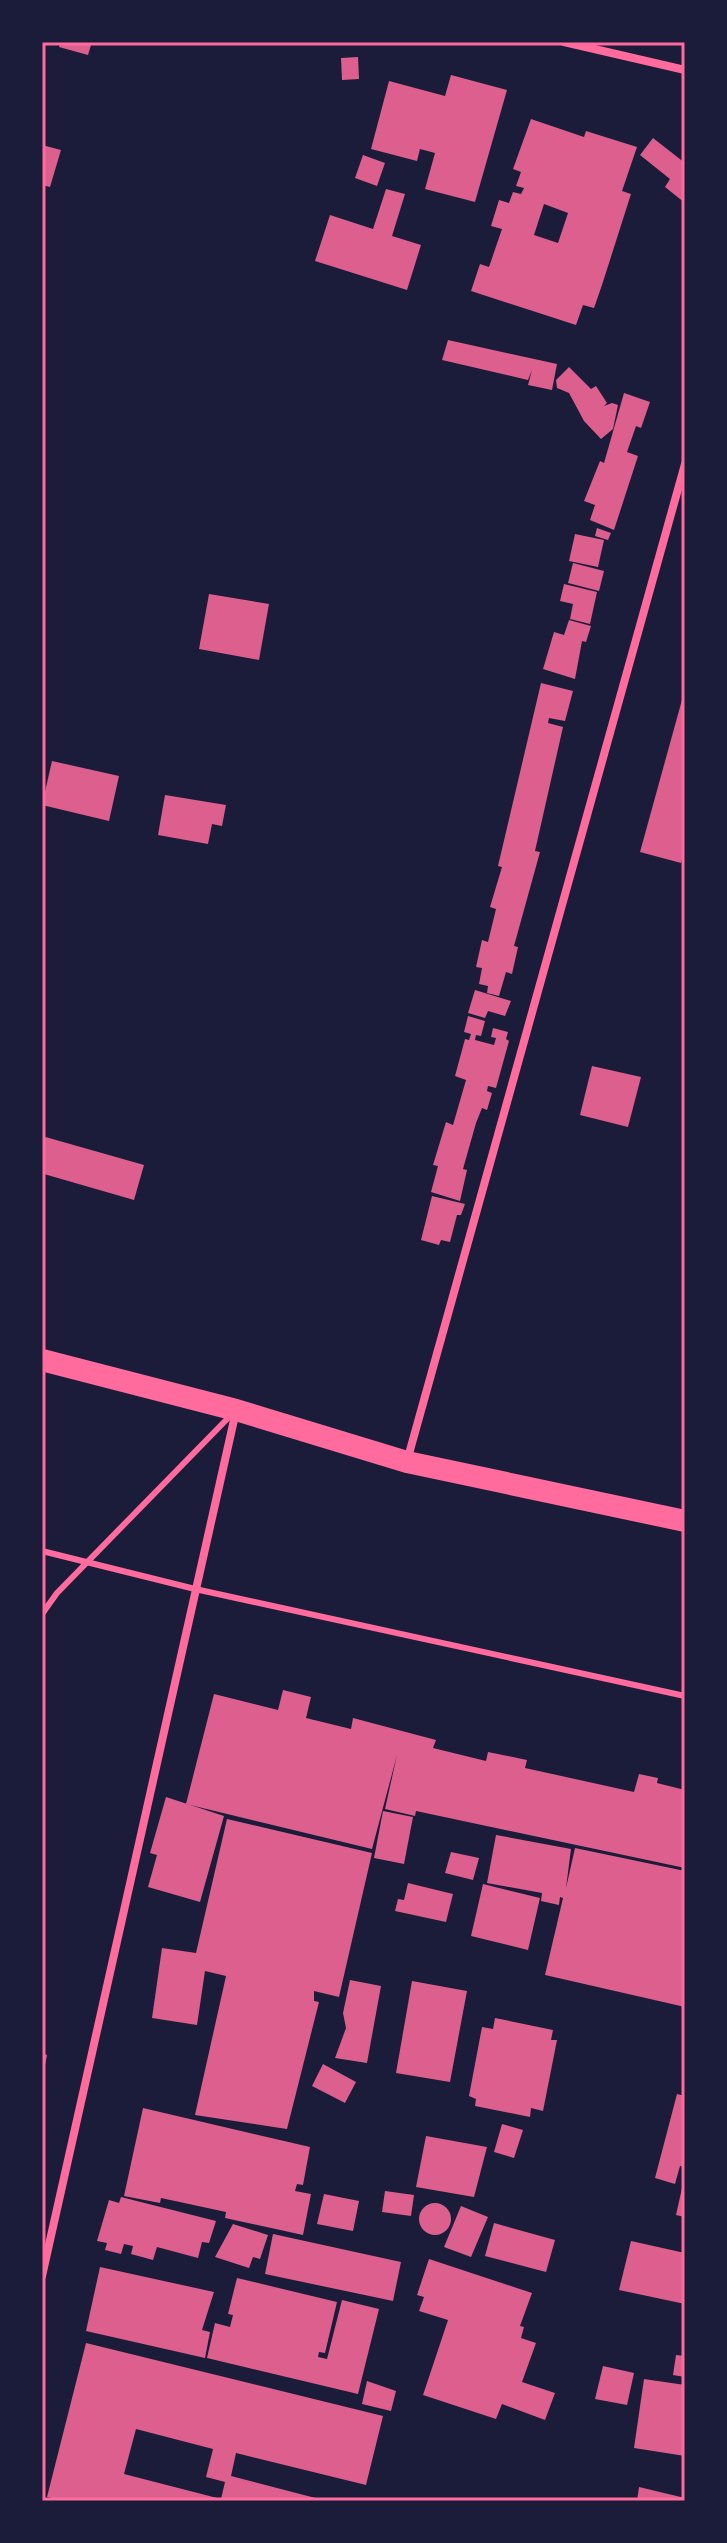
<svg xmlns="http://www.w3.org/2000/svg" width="727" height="2543" font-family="'Public Sans',sans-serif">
<rect width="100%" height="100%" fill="#1b1b3a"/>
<g fill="#dd5f8e" fill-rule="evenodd">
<path d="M61 42H92L88 55 59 47Z"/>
<path d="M358 57 359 79 342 80 341 58Z"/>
<path d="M451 75 507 90 475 202 425 189 435 153 420 149 417 161 371 149 389 81 445 96Z"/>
<path d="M531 119 584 137 586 131 637 147 622 191 631 194 602 285 594 308 583 305 576 325 471 291 480 264 489 267 502 229 491 226 499 200 509 203 513 192 521 194 524 188 516 186 521 172 513 169ZM544 204 568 213 558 243 534 235Z"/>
<path d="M653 138 685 163V203L665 187 670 179 640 155Z"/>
<path d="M42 145 61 150 50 187 42 185Z"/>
<path d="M363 155 385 163 377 186 355 178Z"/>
<path d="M386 189 405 194 392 236 421 245 407 290 315 261 330 215 373 229Z"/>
<path d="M448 340 557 364 552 390 528 385 532 370 528 380 442 360Z"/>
<path d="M569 367 591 389 596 386 607 403 604 406 612 403 618 405 613 429 601 439 584 421 569 393 557 388 556 380Z"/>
<path d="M624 393 650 402 641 428 636 426 627 452 638 456 614 530 590 520 595 505 584 501 600 461 604 463Z"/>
<path d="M597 528 611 533 608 540 595 536Z"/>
<path d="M575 534 604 540 598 567 569 561Z"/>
<path d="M573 563 604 571 599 591 568 583Z"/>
<path d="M564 584 597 592 590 624 570 619 573 604 560 601Z"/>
<path d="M209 594 269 604 259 660 199 649Z"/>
<path d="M569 620 591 626 586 642 582 641 575 679 543 669 554 632 564 635Z"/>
<path d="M541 683 573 691 565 721 549 718 548 723 563 727 535 851 540 852 514 946 518 947 512 974 506 972 499 996 487 993 488 986 479 984 482 968 476 967 482 940 488 942 496 909 490 907 502 867 498 866Z"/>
<path d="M685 689V847L681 863 640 852Z"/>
<path d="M52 761 119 776 109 821 42 805Z"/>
<path d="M165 795 226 805 222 826 212 824 208 844 158 835Z"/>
<path d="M475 990 511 1001 505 1016 488 1011 485 1018 468 1013Z"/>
<path d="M468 1016 485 1021 481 1036 476 1035 475 1040 494 1045 496 1038 491 1037 493 1028 508 1032 506 1039 509 1041 496 1088 488 1086 487 1091 492 1093 487 1110 482 1108 476 1123 463 1169 467 1170 460 1201 431 1192 438 1166 433 1165 446 1122 453 1125 466 1080 455 1076 465 1039 469 1040 471 1034 464 1032Z"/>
<path d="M592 1066 641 1077 628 1127 580 1115Z"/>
<path d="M42 1136 144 1165 134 1200 44 1174 42 1180Z"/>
<path d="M432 1196 465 1204 461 1215H457L450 1242 441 1240 439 1245 421 1240Z"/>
<path d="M283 1690 311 1697 306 1718 351 1729 353 1718 436 1740 433 1748 486 1761 488 1752 527 1760 525 1768 634 1792 639 1774 658 1778 657 1783 685 1790V1868L416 1811 415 1816 385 1809 397 1755 372 1849 186 1804 214 1694 278 1710Z"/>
<path d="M166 1797 224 1816 200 1902 148 1887 157 1855 150 1853Z"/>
<path d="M383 1811 413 1817 404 1864 374 1858Z"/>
<path d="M227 1819 372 1853 339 1997 314 1991V2001L319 2002 287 2129 195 2115 226 1976 205 1971 197 2025 152 2018 162 1948 196 1953Z"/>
<path d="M496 1835 571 1849 566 1888 575 1848 685 1871V2007L545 1975 563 1898 560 1897 559 1905 541 1901 542 1893 487 1883Z"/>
<path d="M451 1852 479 1858 473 1880 445 1873Z"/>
<path d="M408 1883 453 1894 446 1922 395 1911 398 1899 404 1900Z"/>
<path d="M483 1884 540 1898 528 1950 471 1936Z"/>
<path d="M350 1980 381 1986 367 2063 335 2058 346 2028 343 2013Z"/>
<path d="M412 1981 467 1991 450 2082 396 2073Z"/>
<path d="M495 2018 553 2030 551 2040H557L543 2111 531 2108 530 2117 475 2106 476 2099 469 2096 482 2027 493 2029Z"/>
<path d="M42 2053 47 2055 43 2075H42Z"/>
<path d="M323 2064 356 2082 345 2103 312 2086Z"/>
<path d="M677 2094 685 2096V2167L680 2166 675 2184 655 2178Z"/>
<path d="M143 2108 310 2147 303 2185 297 2184 295 2191 311 2194 303 2235 225 2218 226 2212 161 2198 160 2203 124 2196Z"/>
<path d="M502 2124 523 2130 514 2158 494 2152Z"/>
<path d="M426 2136 487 2147 474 2197 416 2187Z"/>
<path d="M684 2179H685V2217L676 2215Z"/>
<path d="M385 2191 414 2195 411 2216 382 2212Z"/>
<path d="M324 2194 359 2201 353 2231 317 2224Z"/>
<path d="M121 2197 216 2221 209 2243 202 2242 198 2258 157 2247 153 2260 131 2254 133 2246 124 2244 121 2254 105 2250 107 2243 97 2241 109 2200 119 2203Z"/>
<circle cx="435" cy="2219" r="16"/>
<path d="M461 2206 488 2217 471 2257 444 2247Z"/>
<path d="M494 2223 555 2240 546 2272 485 2256Z"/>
<path d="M233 2224 268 2235 260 2259 253 2257 249 2268 215 2257Z"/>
<path d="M273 2234 401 2262 393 2301 265 2274Z"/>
<path d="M631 2241 685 2253V2304L619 2290Z"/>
<path d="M429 2259 532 2293 520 2326 524 2327 521 2338 536 2343 522 2382 555 2393 545 2420 502 2404 496 2419 423 2395 448 2320 419 2311 424 2297 417 2295Z"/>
<path d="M100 2267 214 2292 202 2330 210 2332 205 2358 86 2331Z"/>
<path d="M237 2278 337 2302 325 2353 319 2352 318 2357 327 2359 342 2300 379 2309 358 2394 207 2358 215 2323 230 2327 233 2315 228 2314Z"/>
<path d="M86 2343 383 2416 366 2485 236 2453 231 2476 327 2501H65L47 2497ZM136 2429 213 2449 206 2477 225 2482 221 2499 124 2474Z"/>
<path d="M676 2355 685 2356V2377L673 2375Z"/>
<path d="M603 2366 634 2373 627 2405 595 2399Z"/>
<path d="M644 2379 685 2385V2456L634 2448Z"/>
<path d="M367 2381 396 2391 391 2411 362 2404Z"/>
<path d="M639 2487 685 2498V2501H637Z"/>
</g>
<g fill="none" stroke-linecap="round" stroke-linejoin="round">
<g stroke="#ff6b9d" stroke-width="6">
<path d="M42 1551 195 1589 685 1696"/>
<path d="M42 1614 57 1593 232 1414"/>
</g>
<g stroke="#ff6b9d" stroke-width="8">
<path d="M564 42 685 70"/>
<path d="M407 1461 685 464"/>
<path d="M42 2276 236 1411"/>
</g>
<path stroke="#ff6b9d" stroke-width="22" d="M42 1360 236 1410 407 1462 685 1521"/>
</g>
<rect width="727" height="2543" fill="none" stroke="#1b1b3a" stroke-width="88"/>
<rect x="44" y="44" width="639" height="2455" fill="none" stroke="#ff6b9d" stroke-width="3"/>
</svg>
